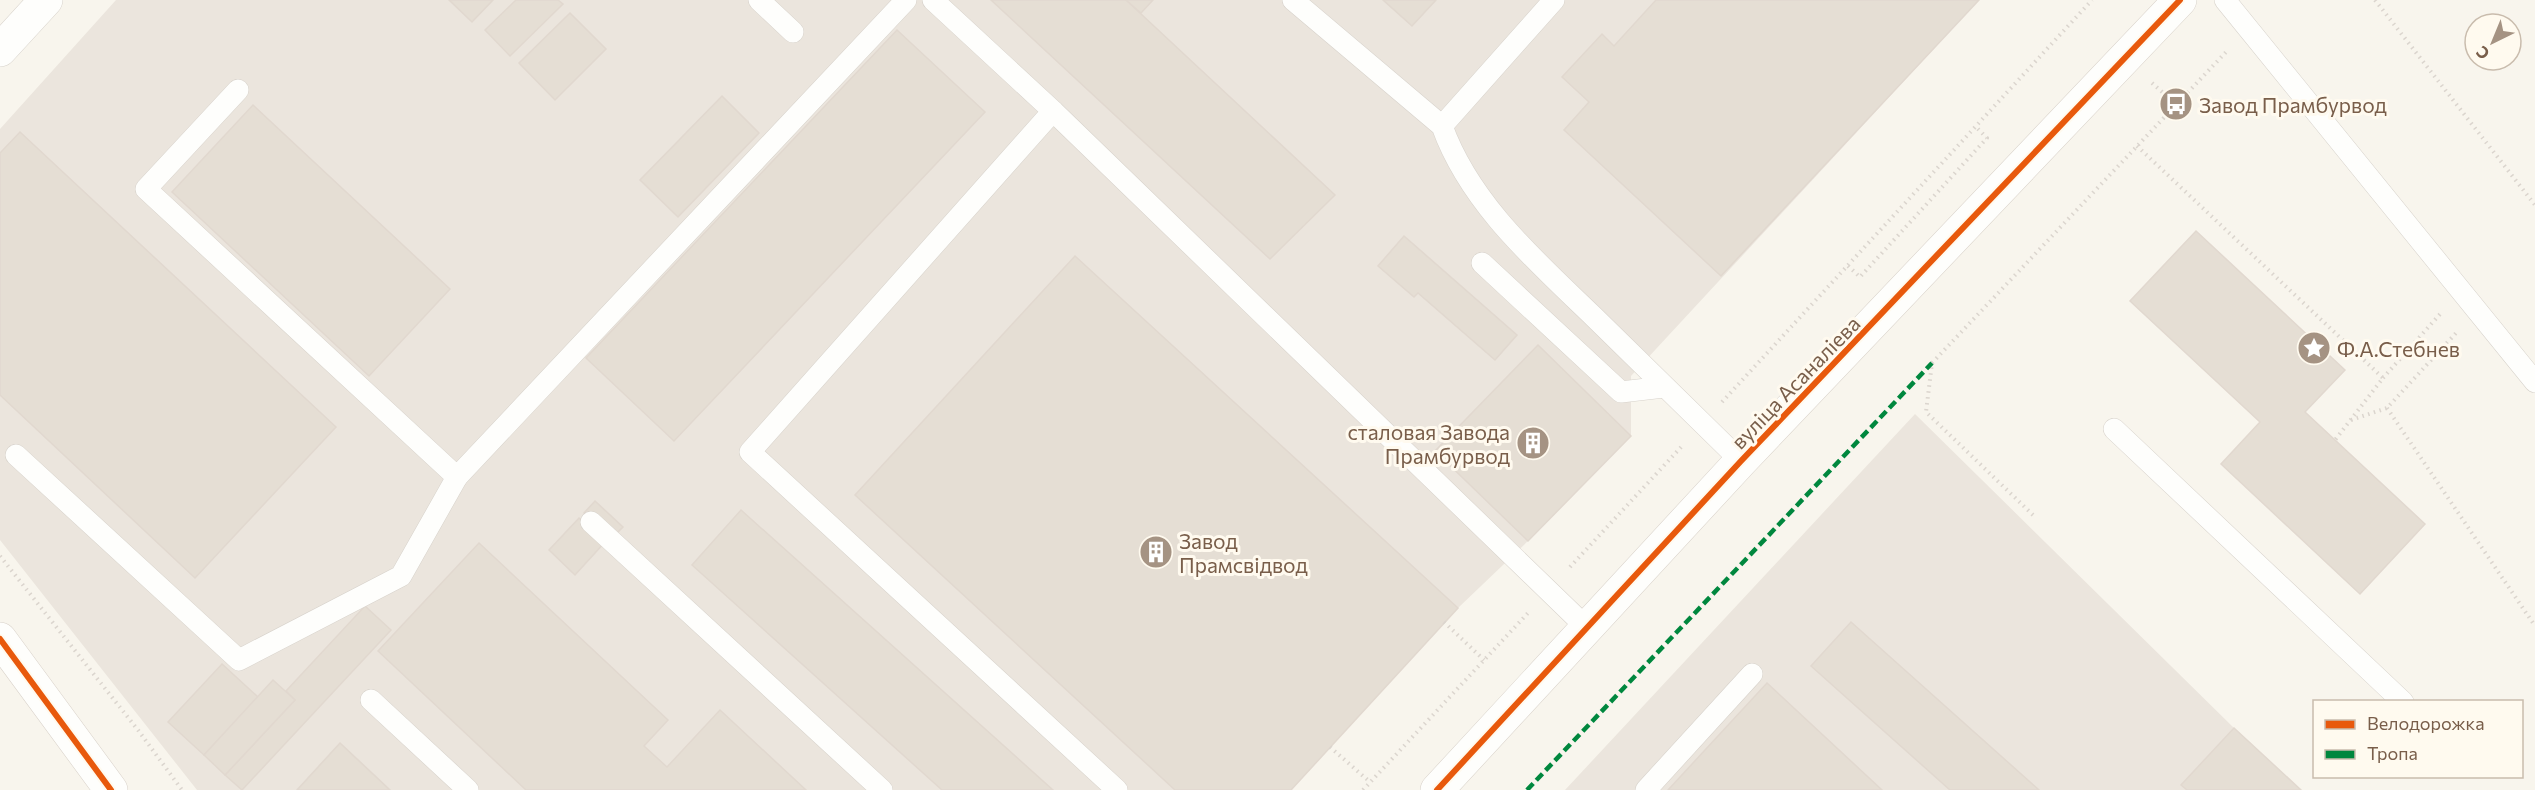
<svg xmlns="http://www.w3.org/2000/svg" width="2535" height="790" font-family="Commissioner,sans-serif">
<rect width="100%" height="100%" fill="#f8f5ed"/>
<g fill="#ebe5dd">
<path d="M116 0H1979L1631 376V436L1528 541 1458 608 1291 790H197L0 540V129Z"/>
<path d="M1915 414 2234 728 2301 790H1565Z"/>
</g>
<g fill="#e5ded4" stroke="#e1d8cf" stroke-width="1.5">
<path d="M449 0H493L472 22Z"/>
<path d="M516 0H558L563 4 510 56 485 30Z"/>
<path d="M991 0H1126L1335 195 1270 259Z"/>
<path d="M1126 0H1153L1141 13Z"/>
<path d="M1383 0H1436L1412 26Z"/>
<path d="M1656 0H1979L1721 276 1564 130 1589 102 1562 77 1602 34 1614 46Z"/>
<path d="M570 13 606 49 555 100 519 63Z"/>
<path d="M897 30 985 112 674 441 586 358Z"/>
<path d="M722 96 759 133 678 217 640 180Z"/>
<path d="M253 105 450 289 369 376 172 192Z"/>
<path d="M20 132 336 427 195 578 0 395V153Z"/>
<path d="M2196 231 2345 370 2305 412 2425 524 2360 594 2221 464 2260 422 2130 301Z"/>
<path d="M1404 236 1517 335 1495 360 1418 293 1414 297 1378 266Z"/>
<path d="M1075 256 1458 608 1291 790H1175L855 495Z"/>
<path d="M1538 345 1631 436 1528 541 1435 451Z"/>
<path d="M595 501 623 527 611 539 584 513Z"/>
<path d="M741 510 1053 790H942L692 565Z"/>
<path d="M579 518 605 542 575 575 549 550Z"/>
<path d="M479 543 668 720 644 746 667 767 720 710 806 790H526L378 651Z"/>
<path d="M365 606 391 630 242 790 225 775 295 700 286 691Z"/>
<path d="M1851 622 2039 790H1950L1811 666Z"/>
<path d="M222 664 258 697 204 755 168 722Z"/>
<path d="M273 680 295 700 225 775 204 755Z"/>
<path d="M1767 683 1882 790H1668Z"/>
<path d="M2234 728 2301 790H2187L2181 785Z"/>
<path d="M340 743 390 790H297Z"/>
</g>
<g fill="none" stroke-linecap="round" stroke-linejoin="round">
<defs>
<g id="lane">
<path d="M759 0 793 32"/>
<path d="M933 0 1053 111"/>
<path d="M1293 0 1442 126C1470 204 1536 261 1594 317 1643 365 1692 413 1741 461"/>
<path d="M2225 0 2535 382"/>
<path d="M238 90 146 189 457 477 906 0"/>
<path d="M1442 126 1554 0"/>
<path d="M1482 263 1621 392 1664 387"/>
<path d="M2114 429 2403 702"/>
<path d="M16 455 239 660 401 576 457 477"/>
<path d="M591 522 882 790"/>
<path d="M371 700 468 790"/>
<path d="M1117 790 750 452 1053 111 1587 628"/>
<path d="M1646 790 1752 674"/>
</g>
<path id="street" d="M0 50 46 0"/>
<g id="secondary">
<path d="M0 639 111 790"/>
<path d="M1437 790 1741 461 2180 0"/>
</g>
</defs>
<use href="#lane" stroke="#d7d2cb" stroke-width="22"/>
<use href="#street" stroke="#d7d2cb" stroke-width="34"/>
<use href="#secondary" stroke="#d8d1c9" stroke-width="34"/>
<g stroke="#dbd5ce" stroke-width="4" stroke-dasharray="1.5 4.5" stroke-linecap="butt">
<path d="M2375 0 2535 205"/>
<path d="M2152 83 2176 104"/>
<path d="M2137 146 2383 378 2335 440"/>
<path d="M1848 266 1860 277 1987 138 1976 127"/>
<path d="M2383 378 2441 313"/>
<path d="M1722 402 2092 0"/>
<path d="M2387 408 2535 626"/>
<path d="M2351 420 2387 408 2456 333"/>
<path d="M2033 515 1926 412 1932 363 2227 51"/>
<path d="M0 556 138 730 182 790"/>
<path d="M1570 567 1683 445"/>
<path d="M1444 622 1484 660"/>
<path d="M1330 747 1370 782"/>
<path d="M1363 790 1528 613"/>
</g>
<use href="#lane" stroke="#fefefc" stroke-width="21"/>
<use href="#street" stroke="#fefefc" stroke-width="33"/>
<use href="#secondary" stroke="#fefefc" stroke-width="33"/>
<path stroke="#00873e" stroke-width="4.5" stroke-dasharray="9 4.5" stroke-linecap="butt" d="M1527 790 1932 363"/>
<defs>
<g id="cycleway">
<path d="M0 639 111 790"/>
<path d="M1437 790 1741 461 2180 0"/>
</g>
</defs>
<use href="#cycleway" stroke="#fffaef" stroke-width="10"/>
<use href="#cycleway" stroke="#e8590c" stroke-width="6"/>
</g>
<defs>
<symbol id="bus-disc" viewBox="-11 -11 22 22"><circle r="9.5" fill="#a59383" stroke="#fffaef"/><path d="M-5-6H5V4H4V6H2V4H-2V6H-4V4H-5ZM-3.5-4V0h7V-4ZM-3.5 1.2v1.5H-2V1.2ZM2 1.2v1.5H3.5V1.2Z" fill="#fff"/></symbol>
<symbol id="sight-disc" viewBox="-11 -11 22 22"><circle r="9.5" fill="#a59383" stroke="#fffaef"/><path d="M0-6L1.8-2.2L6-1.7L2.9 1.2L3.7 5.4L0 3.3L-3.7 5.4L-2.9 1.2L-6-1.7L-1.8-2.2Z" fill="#fff"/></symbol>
<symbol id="building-disc" viewBox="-11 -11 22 22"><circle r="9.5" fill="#a59383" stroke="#fffaef"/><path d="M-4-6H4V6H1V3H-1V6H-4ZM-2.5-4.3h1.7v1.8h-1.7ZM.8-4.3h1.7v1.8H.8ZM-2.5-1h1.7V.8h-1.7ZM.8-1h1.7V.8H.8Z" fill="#fff"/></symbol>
</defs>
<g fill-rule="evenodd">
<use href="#bus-disc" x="2157" y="85" width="38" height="38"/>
<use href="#sight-disc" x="2295" y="329" width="38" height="38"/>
<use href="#building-disc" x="1514" y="424" width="38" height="38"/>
<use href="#building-disc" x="1137" y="533" width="38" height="38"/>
</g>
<g text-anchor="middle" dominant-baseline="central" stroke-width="6" stroke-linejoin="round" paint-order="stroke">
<g font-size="21" fill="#795e4a" stroke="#fffaef" text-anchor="start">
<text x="2199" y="104">Завод Прамбурвод</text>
<text x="2337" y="348">Ф.А.Стебнев</text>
<text x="1510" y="431" text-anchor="end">сталовая Завода<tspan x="1510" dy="24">Прамбурвод</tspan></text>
<text x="1179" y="540">Завод<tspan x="1179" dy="24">Прамсвідвод</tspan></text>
</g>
<g font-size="21" fill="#795e4a" stroke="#fffaef">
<text transform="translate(1795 382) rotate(-46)">вуліца Асаналіева</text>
</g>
</g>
<rect x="2313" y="700" width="210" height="78" fill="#fffaef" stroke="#c9bcad" stroke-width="1.5"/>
<rect x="2325" y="720" width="30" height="9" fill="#e8590c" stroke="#c9bcad" stroke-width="1.5"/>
<text x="2367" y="730" font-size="18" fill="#795e4a">Велодорожка</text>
<rect x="2325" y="750" width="30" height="9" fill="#00873e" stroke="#c9bcad" stroke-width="1.5"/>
<text x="2367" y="760" font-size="18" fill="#795e4a">Тропа</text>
<g transform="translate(2493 42) rotate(223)"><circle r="28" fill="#fffaef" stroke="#c9bcad" stroke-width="1.5"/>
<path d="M0-4.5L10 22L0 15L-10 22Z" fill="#a59383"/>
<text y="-9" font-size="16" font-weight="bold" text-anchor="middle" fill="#795e4a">С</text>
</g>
</svg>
